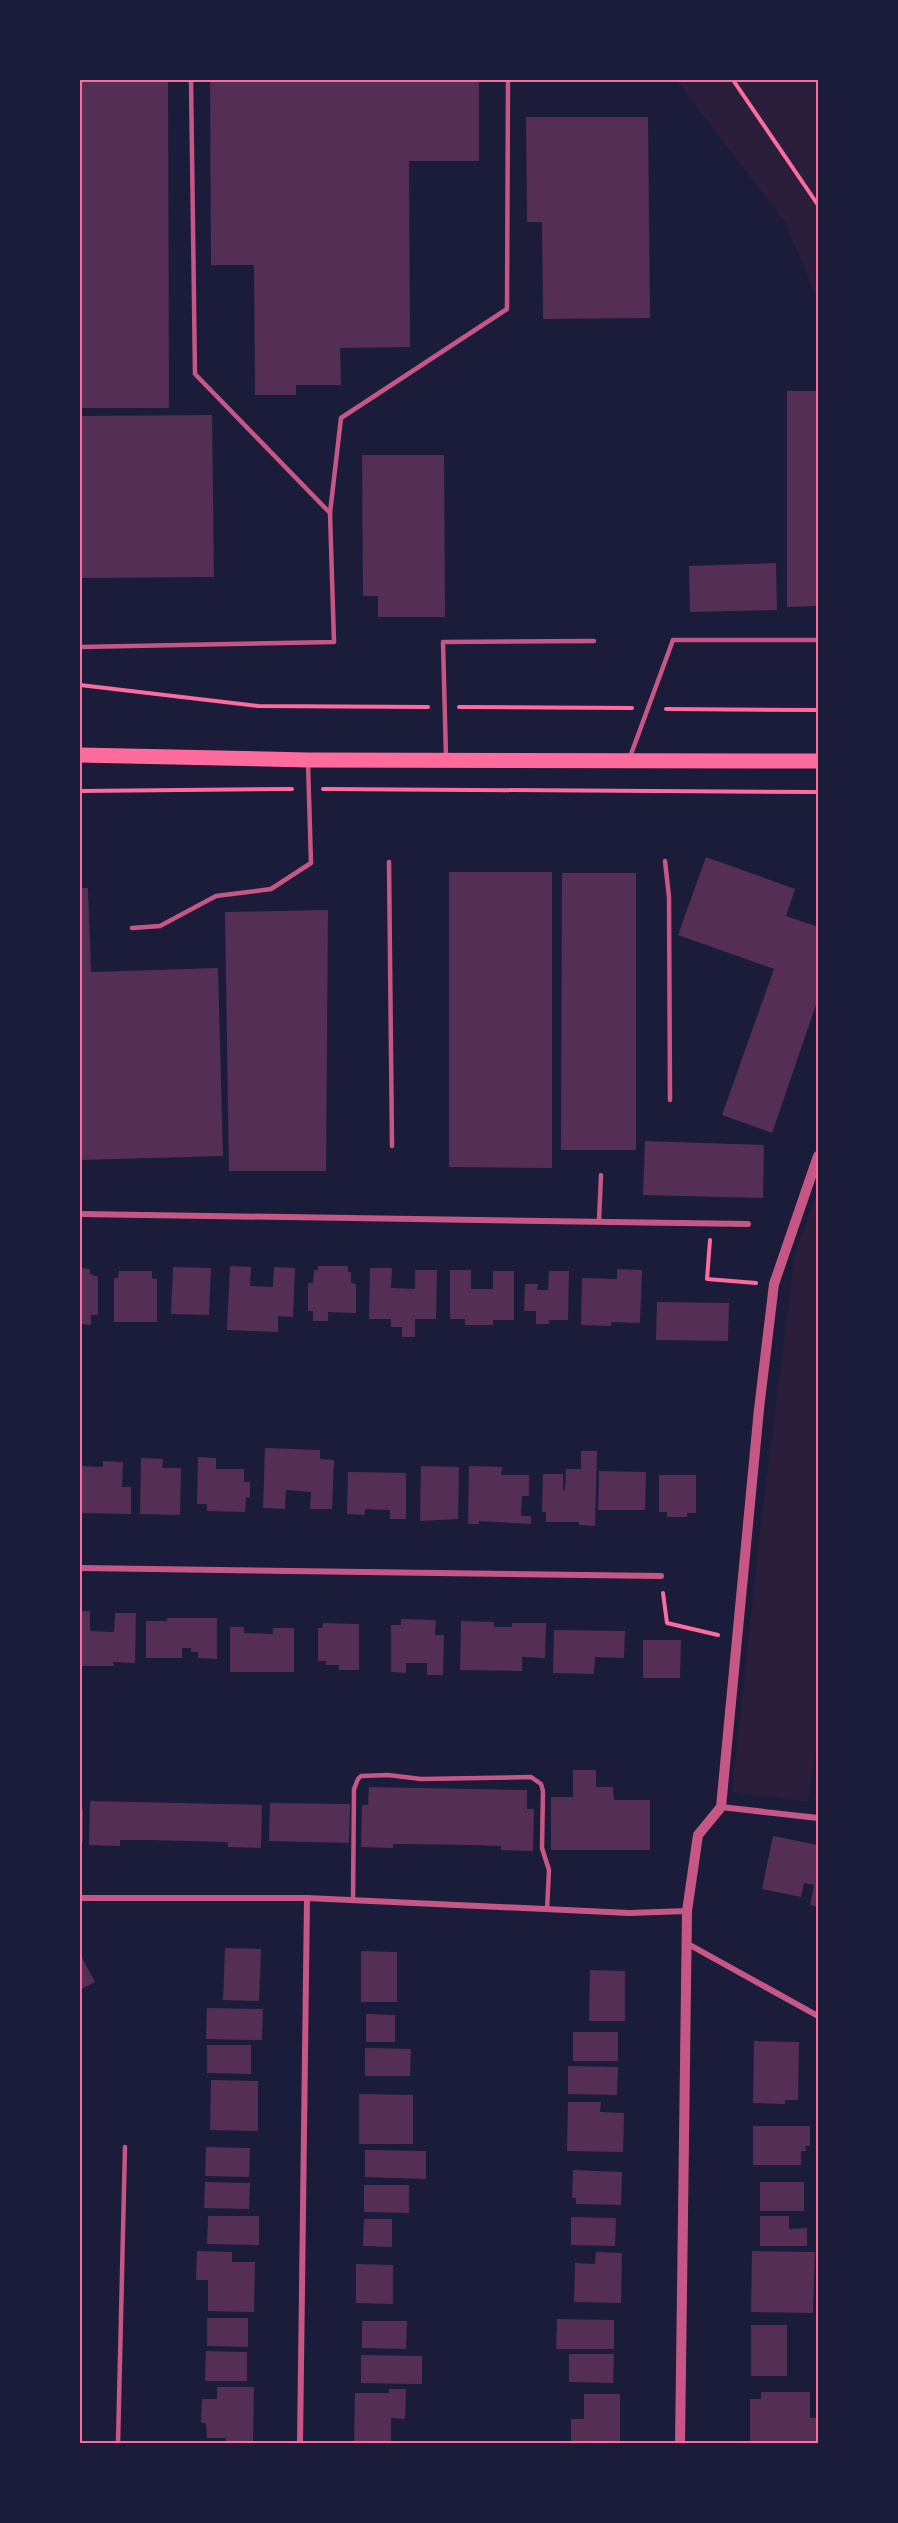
<svg xmlns="http://www.w3.org/2000/svg" width="898" height="2523" font-family="'Archivo Narrow',sans-serif">
<rect width="100%" height="100%" fill="#1b1b3a"/>
<g fill="#2a1e3b">
<path d="M676 80H818V301L785 222Z"/>
<path d="M818 1190V1736L808 1802 732 1792 760 1532 795 1253Z"/>
</g>
<g fill="#542f53">
<path d="M80 80H168L169 408H80Z"/>
<path d="M210 80H479V161H409L410 347 340 348 341 385H296V395H255L254 265H211Z"/>
<path d="M526 117H648L650 318 543 319 542 222H527Z"/>
<path d="M787 391H818V606L787 607Z"/>
<path d="M212 415 214 577 80 578V416Z"/>
<path d="M362 455H444L445 617H378V596H363Z"/>
<path d="M776 563 777 610 690 612 689 566Z"/>
<path d="M706 857 795 889 786 916 818 927V999L772 1133 722 1115 774 969 678 935Z"/>
<path d="M449 872H552V1168L449 1167Z"/>
<path d="M562 873H636V1150H561Z"/>
<path d="M80 888H88L91 972 218 968 223 1156 80 1160Z"/>
<path d="M328 910 326 1171H229L225 912Z"/>
<path d="M645 1141 764 1145 763 1198 643 1195Z"/>
<path d="M230 1266 251 1267 250 1286 273 1287 274 1267 295 1268 293 1317 278 1316V1332L227 1330Z"/>
<path d="M318 1266H348V1272H351V1283L356 1284V1313L328 1312V1321H313V1311H308V1283H313L314 1270H318Z"/>
<path d="M173 1267 211 1268 209 1315 171 1314Z"/>
<path d="M80 1268 90 1269V1274L98 1277V1315H91V1325L80 1324Z"/>
<path d="M370 1268H392L391 1288 415 1289V1270H437L436 1319H415V1337H402V1327H391V1319H369Z"/>
<path d="M617 1269 642 1270 640 1323 611 1322V1326L581 1325 582 1278 617 1279Z"/>
<path d="M450 1270H471V1289H493V1271H514V1320H493V1325H465V1319H450Z"/>
<path d="M119 1271H152V1279H157V1322H114V1278H118Z"/>
<path d="M549 1271H569L568 1320H549V1324H536V1311H524L525 1284H538L537 1290H548Z"/>
<path d="M657 1302 729 1303 728 1341 656 1340Z"/>
<path d="M265 1448 320 1450V1459L334 1460 332 1509H310L311 1492 286 1490 285 1509 263 1508Z"/>
<path d="M581 1451H597L595 1526 579 1525V1522H546V1512H542L543 1474H563V1490H565L566 1469H581Z"/>
<path d="M198 1457 216 1458V1469H244V1482H250V1498L246 1497 245 1512 207 1511V1504H197Z"/>
<path d="M141 1458 163 1459 162 1468H181L180 1515 140 1514Z"/>
<path d="M103 1461 123 1462 122 1487H131V1514L80 1513V1466L103 1467Z"/>
<path d="M421 1466 459 1467 458 1519 420 1521Z"/>
<path d="M469 1466 502 1467 501 1475H529V1496H522L521 1516H531V1524L479 1521V1524H468Z"/>
<path d="M599 1471 646 1472 645 1510H598Z"/>
<path d="M348 1472 406 1473V1519H390V1510L365 1509V1515L347 1514Z"/>
<path d="M659 1475H696V1513H687V1517H667V1512H659Z"/>
<path d="M80 1611H90V1631L114 1632 115 1613H136L135 1663 113 1662 114 1666H80Z"/>
<path d="M167 1618H217V1659L198 1658V1652H191V1648H182V1658H146V1621H167Z"/>
<path d="M401 1619 436 1620 435 1635H444L443 1675H427V1663H406V1673L391 1672V1625H401Z"/>
<path d="M461 1621 494 1622V1627H512V1623H546L545 1658 522 1657V1671L460 1670Z"/>
<path d="M323 1623 359 1624V1670H339V1665H326V1661H318V1628H322Z"/>
<path d="M230 1627H244V1633L273 1634V1628H294V1672H230Z"/>
<path d="M554 1630 625 1631 624 1658 595 1657 594 1674 553 1673Z"/>
<path d="M643 1640H681L680 1678H643Z"/>
<path d="M573 1770H596V1787H613L614 1800H650V1850H551V1797H573Z"/>
<path d="M369 1787 527 1790V1809H534L533 1851 501 1850V1846L474 1845 393 1844V1848L361 1847 362 1805H368Z"/>
<path d="M90 1801 262 1805 261 1848 228 1847V1842L147 1840H120V1846L89 1845Z"/>
<path d="M270 1803 350 1804 349 1843 269 1841Z"/>
<rect x="80" y="1809" width="3" height="33"/>
<path d="M773 1836 818 1845V1907L810 1905 814 1885 804 1883 801 1897 762 1889Z"/>
<path d="M225 1948 261 1949 259 2001 223 2000Z"/>
<path d="M361 1951 397 1952V2002H361Z"/>
<path d="M81 1956 95 1982 80 1990V1957Z"/>
<path d="M590 1970 625 1971V2021H589Z"/>
<path d="M207 2008 263 2009 262 2040 206 2039Z"/>
<path d="M366 2014 395 2015V2042H366Z"/>
<rect x="573" y="2032" width="45" height="29"/>
<path d="M754 2041 799 2042 798 2100H785V2104L753 2103Z"/>
<path d="M207 2045H251V2074L207 2073Z"/>
<path d="M365 2048 411 2049 410 2076H365Z"/>
<path d="M568 2066 618 2067 617 2095 568 2094Z"/>
<path d="M211 2080 258 2081V2131L210 2130Z"/>
<path d="M359 2094 413 2095V2144H359Z"/>
<path d="M568 2102H601L600 2112 624 2113 623 2152 567 2151Z"/>
<path d="M753 2126H810V2146H805L806 2151H801V2165H753Z"/>
<path d="M206 2147 250 2148 249 2177 205 2176Z"/>
<path d="M365 2150 426 2151V2179L365 2177Z"/>
<path d="M573 2170 622 2172 621 2205 576 2204V2198H572Z"/>
<path d="M205 2182 250 2183 249 2209 204 2208Z"/>
<rect x="760" y="2182" width="44" height="29"/>
<path d="M364 2185H409V2213L364 2212Z"/>
<path d="M208 2216H259V2245L207 2244Z"/>
<path d="M760 2216H789V2229L807 2228V2246H760Z"/>
<path d="M571 2217 616 2218 615 2246 571 2245Z"/>
<path d="M364 2219H392V2247L363 2246Z"/>
<path d="M197 2251 232 2252V2262H255L254 2312 208 2311V2280H196Z"/>
<path d="M752 2251 815 2252 813 2313 751 2312Z"/>
<path d="M596 2252 622 2253 621 2303 574 2302 575 2263 595 2264Z"/>
<path d="M356 2264 393 2265V2304L356 2303Z"/>
<path d="M207 2318H248V2347L207 2346Z"/>
<path d="M557 2319 614 2320V2349H556Z"/>
<path d="M362 2321H407L406 2349 362 2348Z"/>
<rect x="751" y="2325" width="36" height="51"/>
<path d="M206 2351 247 2352V2381H205Z"/>
<path d="M569 2354H614L613 2383 569 2382Z"/>
<path d="M361 2355 422 2356V2384L361 2383Z"/>
<path d="M217 2387H254L253 2444H226V2438H207L206 2423H201L202 2399H217Z"/>
<path d="M389 2389H406L405 2419 391 2418V2444H354L355 2393H389Z"/>
<path d="M761 2392H810V2418H816V2444H750V2399H761Z"/>
<path d="M584 2394H620V2444H571V2419H584Z"/>
</g>
<g fill="none" stroke-linecap="round" stroke-linejoin="round">
<g stroke="#ff6b9d" stroke-width="4">
<path d="M733 80 818 205"/>
<path d="M80 685 258 706 428 707"/>
<path d="M459 707 632 708"/>
<path d="M666 709 818 710"/>
<path d="M323 789 818 792"/>
<path d="M80 791 292 789"/>
<path d="M710 1240 707 1279 756 1283"/>
<path d="M663 1593 667 1623 718 1635"/>
</g>
<g stroke="#c65784" stroke-width="4.5">
<path d="M191 80 195 374 330 513"/>
<path d="M80 647 334 642 330 513 341 418 507 309 508 80"/>
<path d="M630 757 673 640H818"/>
<path d="M446 758 443 642 594 641"/>
<path d="M665 861 669 897 670 1100"/>
<path d="M389 862 392 1146"/>
<path d="M132 928 160 926 216 896 271 889 311 863 308 763"/>
<path d="M599 1221 601 1175"/>
<path d="M353 1900 354 1789 358 1779 361 1776 388 1775 421 1779 531 1777 541 1784 543 1791 542 1848 549 1870 547 1910"/>
<path d="M118 2444 125 2147"/>
</g>
<g stroke="#c65784" stroke-width="6">
<path d="M80 1214 748 1224"/>
<path d="M80 1568 661 1576"/>
<path d="M721 1807 818 1818"/>
<path d="M80 1898H307L629 1913 687 1911"/>
<path d="M688 1944 818 2016"/>
<path d="M300 2444 307 1898"/>
</g>
<path stroke="#c65784" stroke-width="10" d="M680 2444 687 1911 698 1835 721 1807 759 1409 774 1284 818 1156"/>
<path stroke="#ff6b9d" stroke-width="15" d="M80 755 308 760 818 761"/>
</g>
<rect width="898" height="2523" fill="none" stroke="#1b1b3a" stroke-width="162"/>
<rect x="81" y="81" width="736" height="2361" fill="none" stroke="#ff6b9d" stroke-width="2"/>
</svg>
